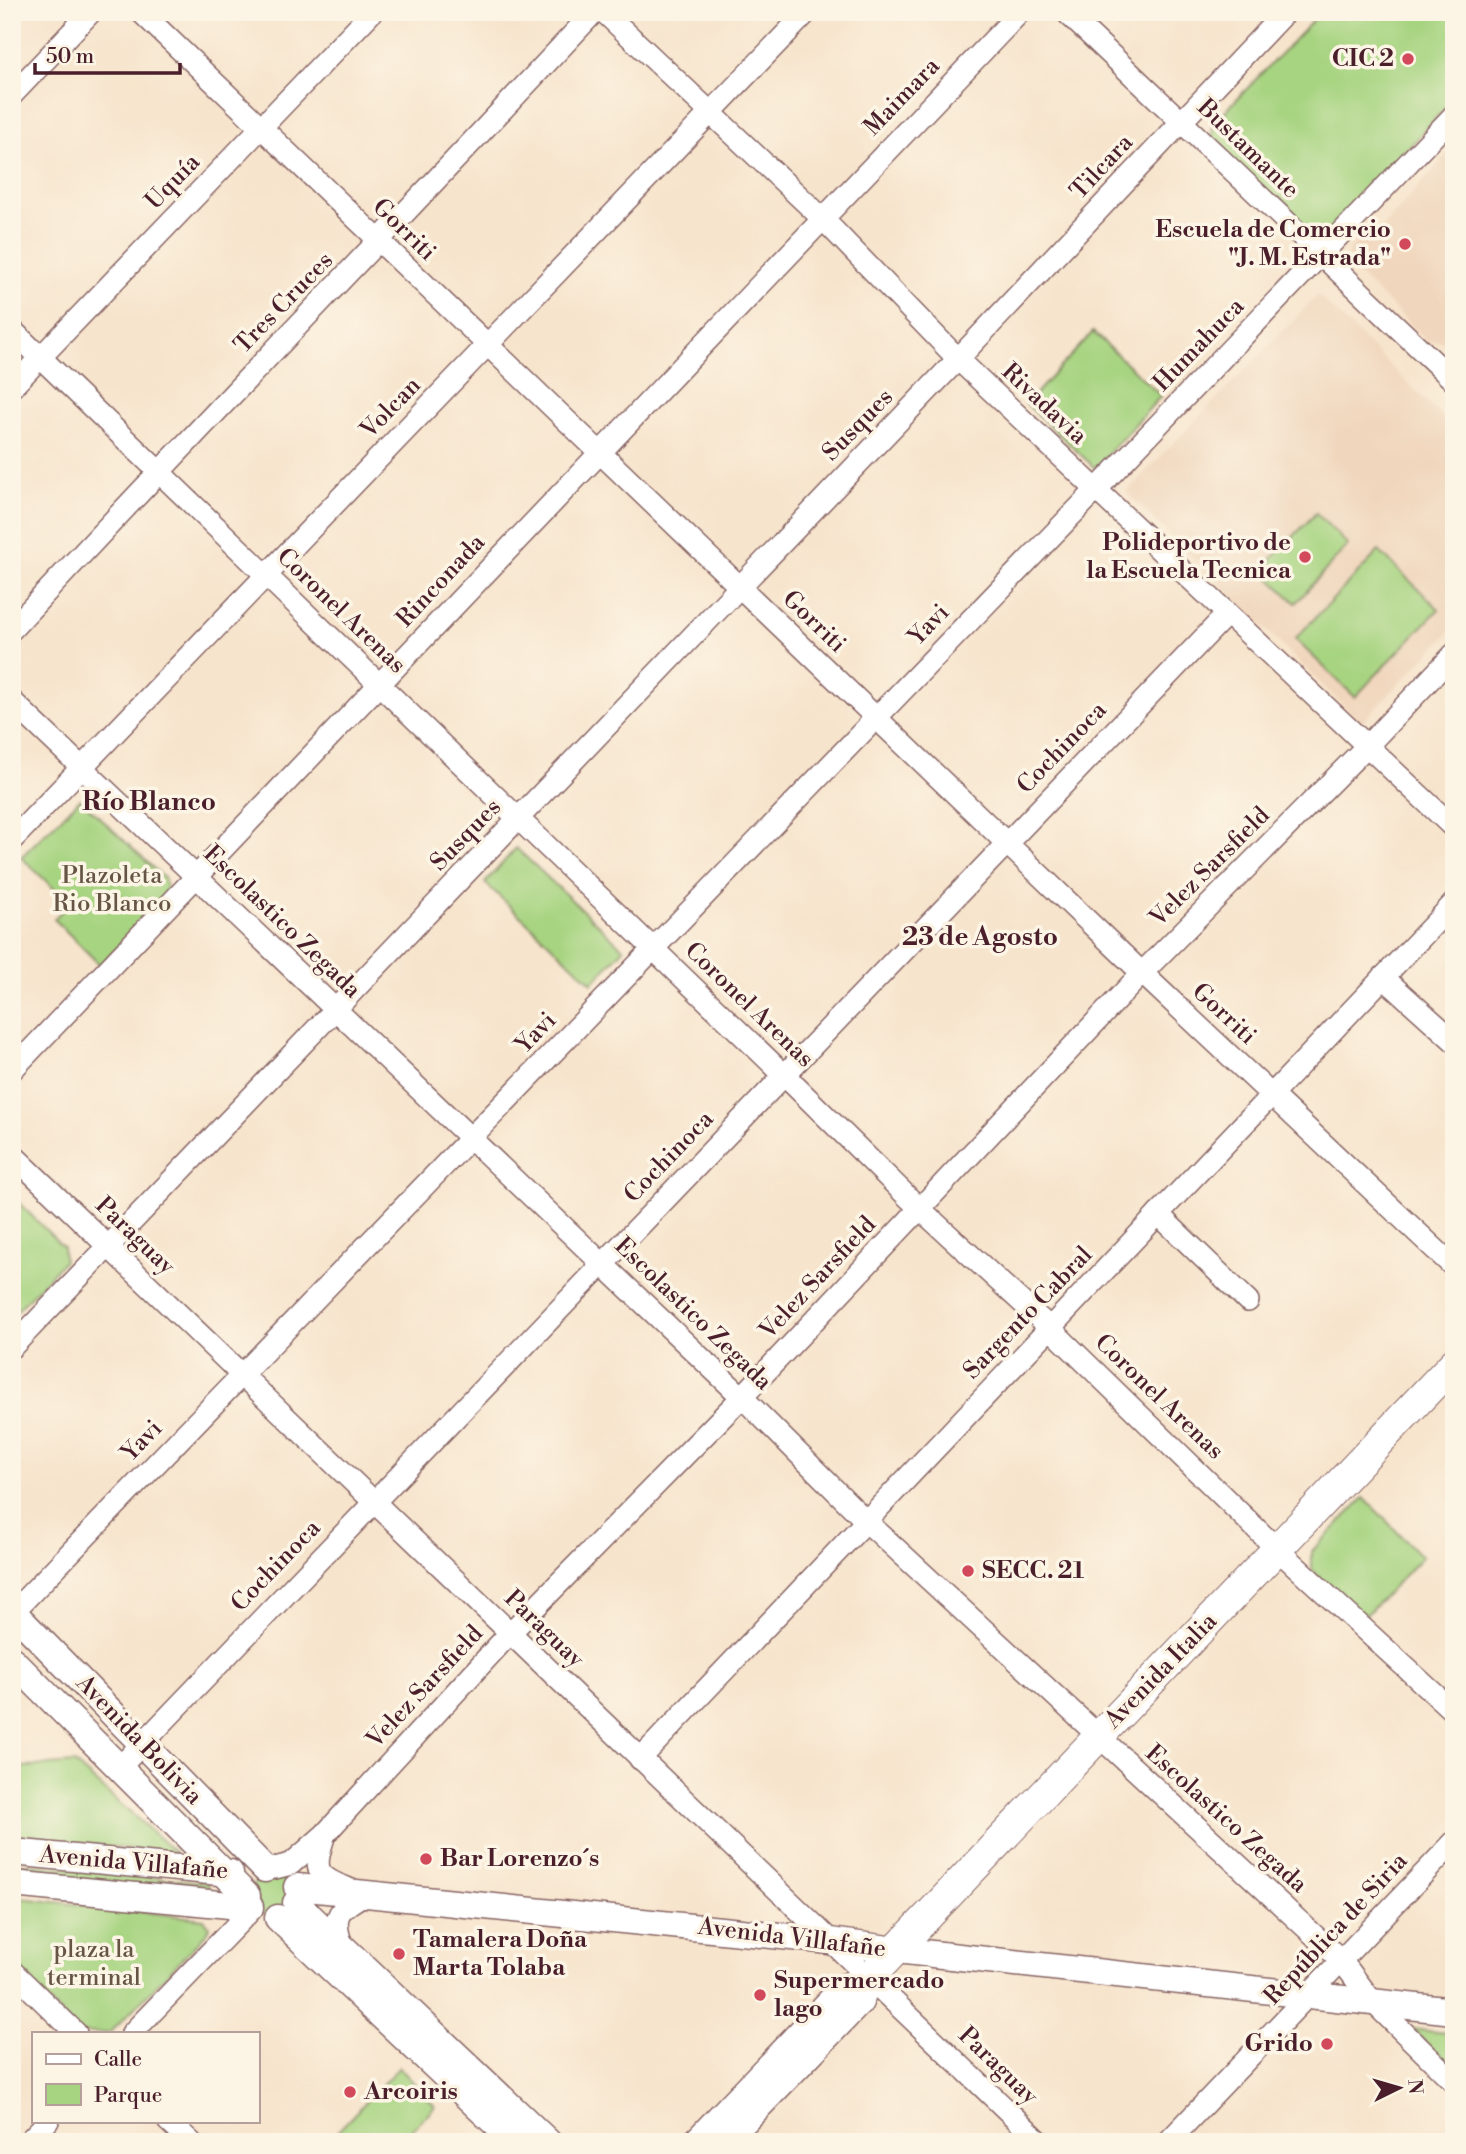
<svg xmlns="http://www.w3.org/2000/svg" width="1466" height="2154" font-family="'Libre Bodoni',serif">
<rect width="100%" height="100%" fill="#fcf5e5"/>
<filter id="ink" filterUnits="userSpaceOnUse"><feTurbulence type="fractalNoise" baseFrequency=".0143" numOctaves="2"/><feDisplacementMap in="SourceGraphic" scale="14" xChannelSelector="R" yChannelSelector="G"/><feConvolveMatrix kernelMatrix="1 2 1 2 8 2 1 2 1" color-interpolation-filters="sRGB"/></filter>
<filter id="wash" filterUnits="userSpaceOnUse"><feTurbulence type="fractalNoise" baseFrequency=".00686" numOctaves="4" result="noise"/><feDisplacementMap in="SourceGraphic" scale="28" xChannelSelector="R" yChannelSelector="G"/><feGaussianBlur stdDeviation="1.57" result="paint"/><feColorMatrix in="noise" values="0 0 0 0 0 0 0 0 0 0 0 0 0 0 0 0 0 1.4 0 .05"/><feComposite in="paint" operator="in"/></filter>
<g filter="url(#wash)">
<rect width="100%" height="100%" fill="#f7e4cc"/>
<g fill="#f0d6bc">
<path d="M1454 146V343L1427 340 1348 264V251L1364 236 1377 234Z"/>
<path d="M1318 295 1454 428V628L1361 723 1126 492Z"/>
</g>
<g fill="#a7d481" stroke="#787a56" stroke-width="2">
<path d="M1321 12H1454V98L1328 236 1308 234 1213 146 1212 125Z"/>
<path d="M1093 332 1161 396 1095 468 1026 404Z"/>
<path d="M1316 513 1348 545 1296 603 1261 570Z"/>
<path d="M1379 551 1439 609 1355 697 1295 639Z"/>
<path d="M80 799 165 879 167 900 100 965 54 919 69 903 21 857Z"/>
<path d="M516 848 624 949 592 983 485 883Z"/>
<path d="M12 1196 63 1247 64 1261 12 1316Z"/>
<path d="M1364 1498 1422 1557 1362 1619 1312 1570V1551Z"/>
<path d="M74 1763 177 1854 12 1836V1768Z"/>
<path d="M12 1862 209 1883 207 1893 12 1874Z"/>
<path d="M281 1874 290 1883 291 1904 266 1914 259 1911 253 1884 262 1875Z"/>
<path d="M12 1897 204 1919 209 1927 206 1934 110 2033H80L12 1965Z"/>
<path d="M1411 2029 1454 2034V2068Z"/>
<path d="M399 2067 435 2106 401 2142H345L336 2133Z"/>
</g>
</g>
<g filter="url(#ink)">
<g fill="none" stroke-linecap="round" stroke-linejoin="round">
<defs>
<g id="minor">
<path d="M141 12 1142 973 1454 1267"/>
<path d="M604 12 822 218 958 359 1454 828"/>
<path d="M1066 12 1454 381"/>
<path d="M12 95 91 12"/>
<path d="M12 330 784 1075 919 1208 1050 1328 1277 1549 1454 1712"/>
<path d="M12 387 372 12"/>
<path d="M12 629C204 422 401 219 594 12"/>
<path d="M12 701 742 1397 866 1521 1341 1960 1372 2001 1454 2082"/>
<path d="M12 840 807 12"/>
<path d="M1383 977 1454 1041"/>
<path d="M12 1070 1020 12"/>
<path d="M12 1154 1040 2142"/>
<path d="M1158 1214 1248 1301"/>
<path d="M12 1347 958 359 1285 12"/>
<path d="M12 1613 1096 490 1454 115"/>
<path d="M640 1759 1454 903"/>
<path d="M120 1767 1227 614"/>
<path d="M324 1837C314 1868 314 1876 347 1888"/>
<path d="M275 1868 291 1864 325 1834 510 1633 742 1397 1142 973 1367 746 1454 654"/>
<path d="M342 1945C331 1914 339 1909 365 1894"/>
<path d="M12 1971 76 2033"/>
<path d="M132 2033 252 1909"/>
<path d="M168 2121 191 2142"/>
<path d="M28 2142 48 2121"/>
<path d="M1168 2142 1454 1842"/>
</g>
<g id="tertiary">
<path d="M12 1611 265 1869"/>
<path d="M12 1660 247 1896"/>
<path d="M12 1852 230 1873"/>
<path d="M12 1884 250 1907"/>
<path d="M297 1887 830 1941 896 1950 1454 2011"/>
<path d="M296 1903 548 2142"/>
<path d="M278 1918 515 2142"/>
<path d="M696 2142 844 1987 869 1978"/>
<path d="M724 2142 860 2002 869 1978"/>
</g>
<path id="secondary" d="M869 1978 1454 1363"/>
</defs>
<use href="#minor" stroke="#876463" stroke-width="24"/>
<use href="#tertiary" stroke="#876463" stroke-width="29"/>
<use href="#secondary" stroke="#876463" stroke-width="32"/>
<use href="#minor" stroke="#fff" stroke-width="21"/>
<use href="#tertiary" stroke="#fff" stroke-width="26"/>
<use href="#secondary" stroke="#fff" stroke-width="30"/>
</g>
</g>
<g fill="#d1495b" stroke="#fcf5e5" stroke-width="2.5">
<circle cx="1408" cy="59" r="7"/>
<circle cx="1405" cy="244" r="7"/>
<circle cx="1305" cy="557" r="7"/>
<circle cx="968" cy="1571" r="7"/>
<circle cx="426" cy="1859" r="7"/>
<circle cx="399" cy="1954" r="7"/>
<circle cx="760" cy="1995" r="7"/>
<circle cx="1327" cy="2044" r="7"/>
<circle cx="350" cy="2092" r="7"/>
</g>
<g text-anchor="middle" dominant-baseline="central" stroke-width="7" stroke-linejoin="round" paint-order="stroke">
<g font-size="24" font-weight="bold" fill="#4a1f2b" stroke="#fcf5e5" text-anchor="start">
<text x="1394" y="59" text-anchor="end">CIC 2</text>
<text x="1391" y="230" text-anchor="end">Escuela de Comercio<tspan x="1391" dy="28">"J. M. Estrada"</tspan></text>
<text x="1291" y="543" text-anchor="end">Polideportivo de<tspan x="1291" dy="28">la Escuela Tecnica</tspan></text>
<text x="982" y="1571">SECC. 21</text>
<text x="440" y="1859">Bar Lorenzo´s</text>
<text x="413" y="1940">Tamalera Doña<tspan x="413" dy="28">Marta Tolaba</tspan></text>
<text x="774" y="1981">Supermercado<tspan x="774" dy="28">lago</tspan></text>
<text x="1313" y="2044" text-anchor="end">Grido</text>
<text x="364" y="2092">Arcoiris</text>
</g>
<g font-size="24" fill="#4a1f2b" stroke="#fcf5e5">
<text transform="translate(902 97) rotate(-46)">Maimara</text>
<text transform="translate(1248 149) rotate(44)">Bustamante</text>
<text transform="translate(1102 167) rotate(-47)">Tilcara</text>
<text transform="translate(173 182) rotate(-46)">Uquía</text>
<text transform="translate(404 230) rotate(44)">Gorriti</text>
<text transform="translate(284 303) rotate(-46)">Tres Cruces</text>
<text transform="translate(1199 345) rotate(-46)">Humahuca</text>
<text transform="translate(1044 404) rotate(43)">Rivadavia</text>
<text transform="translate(391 408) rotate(-46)">Volcan</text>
<text transform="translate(858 425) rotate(-46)">Susques</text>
<text transform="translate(441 581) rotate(-47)">Rinconada</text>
<text transform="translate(341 611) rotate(44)">Coronel Arenas</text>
<text transform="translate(814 622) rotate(44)">Gorriti</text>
<text transform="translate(929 625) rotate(-46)">Yavi</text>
<text transform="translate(1062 748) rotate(-46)">Cochinoca</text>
<text transform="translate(466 835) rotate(-46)">Susques</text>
<text transform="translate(1210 867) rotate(-45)">Velez Sarsfield</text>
<text transform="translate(282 922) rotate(44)">Escolastico Zegada</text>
<text transform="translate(749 1005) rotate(44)">Coronel Arenas</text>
<text transform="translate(1224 1014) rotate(43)">Gorriti</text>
<text transform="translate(536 1033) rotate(-46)">Yavi</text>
<text transform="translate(669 1157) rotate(-46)">Cochinoca</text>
<text transform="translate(135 1236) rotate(44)">Paraguay</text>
<text transform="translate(818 1278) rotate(-47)">Velez Sarsfield</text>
<text transform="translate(1028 1313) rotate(-46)">Sargento Cabral</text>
<text transform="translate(693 1314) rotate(44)">Escolastico Zegada</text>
<text transform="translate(1159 1397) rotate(44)">Coronel Arenas</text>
<text transform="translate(142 1441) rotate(-46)">Yavi</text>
<text transform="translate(276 1566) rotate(-46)">Cochinoca</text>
<text transform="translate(544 1629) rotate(44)">Paraguay</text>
<text transform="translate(1161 1671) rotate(-46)">Avenida Italia</text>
<text transform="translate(425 1687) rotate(-47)">Velez Sarsfield</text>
<text transform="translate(139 1740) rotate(46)">Avenida Bolivia</text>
<text transform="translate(1226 1819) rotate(42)">Escolastico Zegada</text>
<text transform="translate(134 1863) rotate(5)">Avenida Villafañe</text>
<text transform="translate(1336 1929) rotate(-47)">República de Siria</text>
<text transform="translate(792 1938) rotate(7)">Avenida Villafañe</text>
<text transform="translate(998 2066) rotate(44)">Paraguay</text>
</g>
<g font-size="24" fill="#665545" stroke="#fcf5e5">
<text x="112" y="876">Plazoleta<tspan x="112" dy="28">Rio Blanco</tspan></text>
<text x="94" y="1950">plaza la<tspan x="94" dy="28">terminal</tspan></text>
</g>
<g font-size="26" font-weight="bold" fill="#4a1f2b" stroke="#fcf5e5">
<text x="149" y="802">Río Blanco</text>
<text x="980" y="937">23 de Agosto</text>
</g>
</g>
<rect width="1466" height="2154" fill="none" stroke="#fcf5e5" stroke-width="42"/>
<rect x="32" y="2032" width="228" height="91" fill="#fcf5e5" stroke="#b59f9b" stroke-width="2"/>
<rect x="46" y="2054" width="35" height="10" fill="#ffffff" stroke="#b59f9b" stroke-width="2"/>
<text x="94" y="2066" font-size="21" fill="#4a1f2b">Calle</text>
<rect x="46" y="2084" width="35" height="21" fill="#a7d481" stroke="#b59f9b" stroke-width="2"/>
<text x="94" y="2102" font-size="21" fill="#4a1f2b">Parque</text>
<g transform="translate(1399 2088) rotate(85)" stroke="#fcf5e5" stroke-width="5" paint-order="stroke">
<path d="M0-5L12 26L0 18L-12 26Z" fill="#4a1f2b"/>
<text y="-10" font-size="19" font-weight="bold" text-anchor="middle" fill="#4a1f2b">N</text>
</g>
<path d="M35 63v10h145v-10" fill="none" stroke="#4a1f2b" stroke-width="3.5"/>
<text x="46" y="63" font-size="21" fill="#4a1f2b" stroke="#fcf5e5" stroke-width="5" paint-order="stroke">50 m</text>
</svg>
